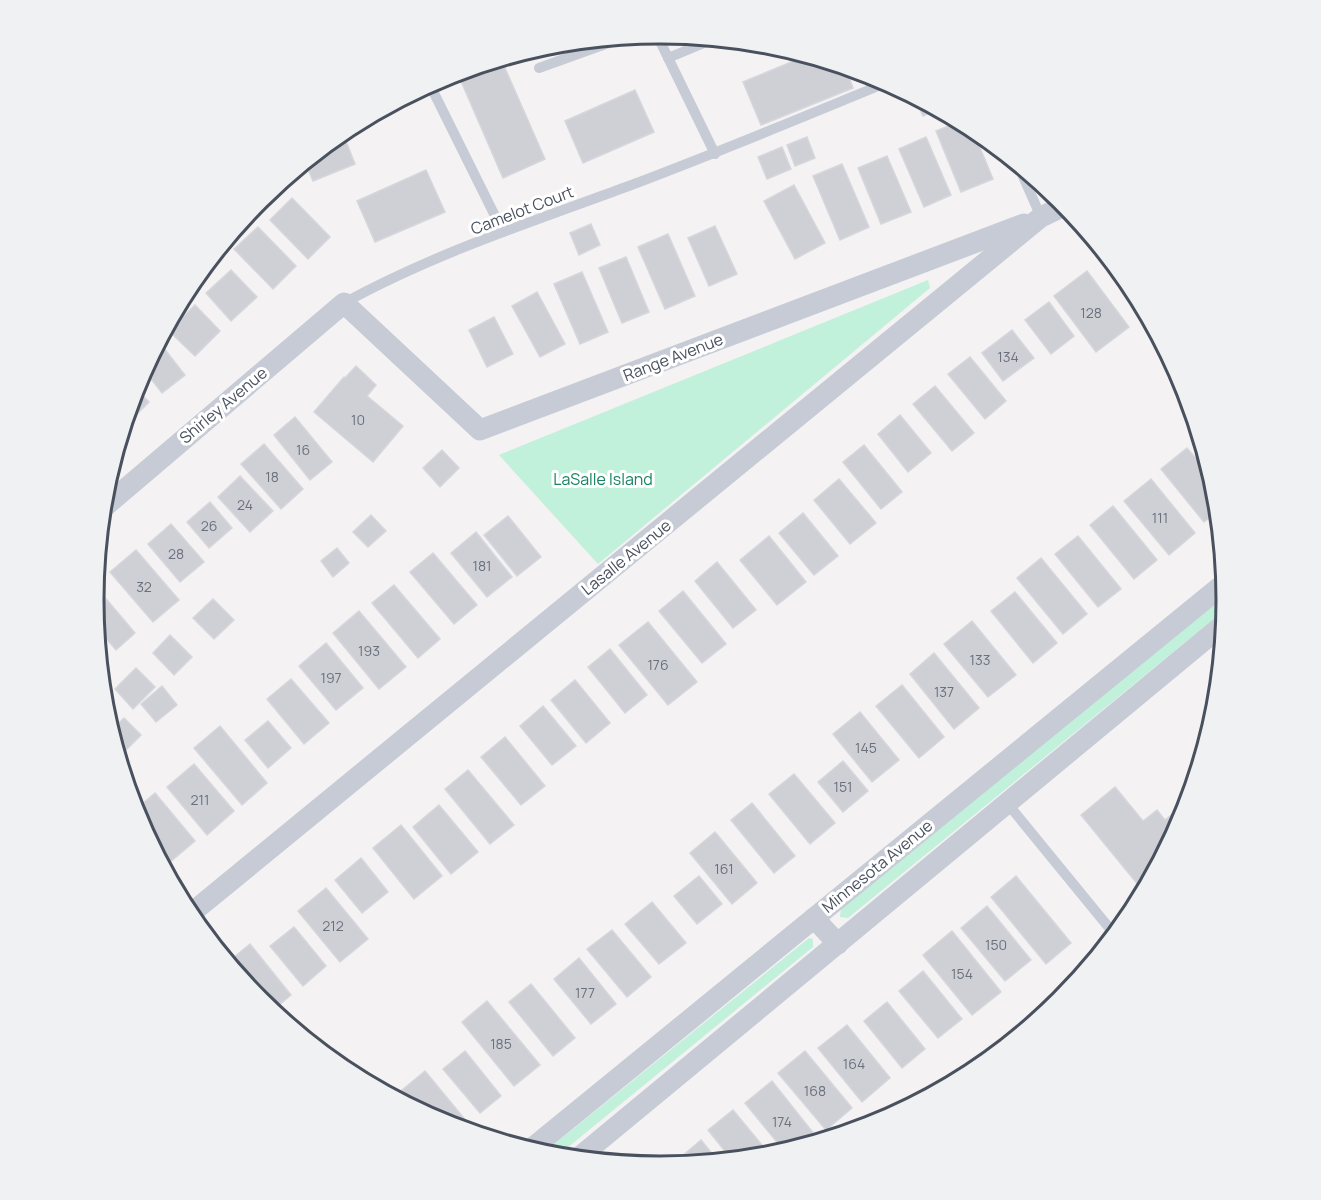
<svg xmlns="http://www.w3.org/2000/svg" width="1321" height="1200" font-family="Manrope,sans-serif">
<rect width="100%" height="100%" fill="#f4f2f2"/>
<g fill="#c1f0db">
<path d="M928 280 930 288 598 564 499 455Z"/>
<path d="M1227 594V608L848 918 840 917 841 909Z"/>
<path d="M809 938 813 939V947L556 1157 542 1154Z"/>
</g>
<g fill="#ced0d6" stroke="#d6d7dd" stroke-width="1.5">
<path d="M808 55 845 66 853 88 761 125 743 82Z"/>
<path d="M501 59 545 159 503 178 457 72Z"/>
<path d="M635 90 654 132 583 163 565 121Z"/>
<path d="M913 95 938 109 923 116Z"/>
<path d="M961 121 971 126 993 179 961 192 936 131Z"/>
<path d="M342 131 355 164 313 181 305 162Z"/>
<path d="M807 137 815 158 795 166 787 145Z"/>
<path d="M926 137 951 195 924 207 899 149Z"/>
<path d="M782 147 791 169 767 179 758 157Z"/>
<path d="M887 156 911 212 881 224 858 168Z"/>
<path d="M842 164 869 227 840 240 813 176Z"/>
<path d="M426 170 445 212 375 242 357 201Z"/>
<path d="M794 185 825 243 795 259 764 201Z"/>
<path d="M292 198 330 237 308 259 270 220Z"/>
<path d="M591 224 600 245 579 255 570 233Z"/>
<path d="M715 226 737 274 709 286 688 238Z"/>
<path d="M258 227 296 266 273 289 234 249Z"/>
<path d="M668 234 695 296 665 309 638 247Z"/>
<path d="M626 257 649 312 622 323 599 268Z"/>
<path d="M231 270 257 297 231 321 206 293Z"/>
<path d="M1087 271 1129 327 1096 352 1054 296Z"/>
<path d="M582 272 608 332 580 344 554 284Z"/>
<path d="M537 292 565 344 540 357 512 306Z"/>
<path d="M1049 302 1074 336 1051 354 1025 320Z"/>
<path d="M195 305 220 331 195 356 169 331Z"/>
<path d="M494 317 513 354 487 367 469 330Z"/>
<path d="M1012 330 1034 358 1003 381 982 353Z"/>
<path d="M159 342 185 375 162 393 144 370Z"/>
<path d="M970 357 1006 401 985 419 948 374Z"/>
<path d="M356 366 376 385 367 396 403 426 373 462 314 412 344 377 345 378Z"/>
<path d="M935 386 974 433 952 451 913 404Z"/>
<path d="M135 388 149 402 129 422 126 419Z"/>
<path d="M900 415 931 453 908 472 878 434Z"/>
<path d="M295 417 332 462 310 480 274 435Z"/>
<path d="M264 444 303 489 281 509 241 464Z"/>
<path d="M864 445 902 492 881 509 843 462Z"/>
<path d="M1187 448 1214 480 1217 490 1219 510 1204 522 1161 469Z"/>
<path d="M442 450 459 468 440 487 423 468Z"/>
<path d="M240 476 273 511 250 532 218 497Z"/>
<path d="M839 479 876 523 850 544 814 500Z"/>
<path d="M1151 479 1195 533 1169 555 1124 501Z"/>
<path d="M210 502 232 528 209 548 187 522Z"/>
<path d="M1113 506 1157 560 1134 579 1090 525Z"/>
<path d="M803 513 838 556 814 575 779 533Z"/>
<path d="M371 515 386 531 368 547 353 532Z"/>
<path d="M508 516 541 557 517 576 484 535Z"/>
<path d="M171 524 204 562 180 582 148 544Z"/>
<path d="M476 532 512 577 487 597 451 553Z"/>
<path d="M769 536 806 582 777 605 740 560Z"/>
<path d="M1078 536 1121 589 1098 607 1055 554Z"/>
<path d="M337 548 349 563 333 577 321 561Z"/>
<path d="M136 550 179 600 153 622 110 572Z"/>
<path d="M433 553 477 605 454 624 410 572Z"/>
<path d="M1041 558 1087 614 1063 634 1017 578Z"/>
<path d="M717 562 756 610 733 628 695 581Z"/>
<path d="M394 585 440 639 418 658 372 603Z"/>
<path d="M96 587 135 633 116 650 96 627 94 600Z"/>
<path d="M683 591 726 644 702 663 659 611Z"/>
<path d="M1015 592 1057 643 1033 663 991 611Z"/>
<path d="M213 599 234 620 214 639 193 618Z"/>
<path d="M359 611 406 667 379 689 333 633Z"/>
<path d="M972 621 1016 675 988 697 944 644Z"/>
<path d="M648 622 697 682 668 705 619 645Z"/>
<path d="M170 635 192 657 174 675 153 653Z"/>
<path d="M326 643 363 688 336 710 299 666Z"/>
<path d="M610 649 647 695 625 713 588 667Z"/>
<path d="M934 653 979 708 954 729 910 674Z"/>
<path d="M136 668 155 687 133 709 115 689Z"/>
<path d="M291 679 329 723 304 744 267 699Z"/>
<path d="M575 680 610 723 586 743 551 700Z"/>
<path d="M902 685 944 737 919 758 876 706Z"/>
<path d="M162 686 177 705 156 722 141 704Z"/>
<path d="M1217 705V711L1214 719 1209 712Z"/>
<path d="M543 706 576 746 552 765 520 726Z"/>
<path d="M860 712 899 760 872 782 833 734Z"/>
<path d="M124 718 141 735 124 752 114 742 110 731Z"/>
<path d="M268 721 291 748 268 768 245 740Z"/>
<path d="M220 726 267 783 242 805 194 748Z"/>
<path d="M505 737 545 786 521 805 481 757Z"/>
<path d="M843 761 868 791 843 812 818 782Z"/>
<path d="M194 764 234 811 207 835 167 787Z"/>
<path d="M468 770 514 825 490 844 445 789Z"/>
<path d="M794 774 835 823 810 844 769 794Z"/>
<path d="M1115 787 1143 821 1157 810 1165 820 1190 800 1184 817 1144 892 1081 815Z"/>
<path d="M155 793 195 841 169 863 146 835 135 810Z"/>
<path d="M752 803 795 856 774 873 731 820Z"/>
<path d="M439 805 478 852 451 874 413 827Z"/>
<path d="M401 825 442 876 414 899 373 848Z"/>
<path d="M715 832 757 883 732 904 690 853Z"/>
<path d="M361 858 388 892 362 913 335 880Z"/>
<path d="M699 876 722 904 697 924 674 896Z"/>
<path d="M1016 876 1071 943 1046 964 991 897Z"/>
<path d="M326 888 368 939 340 962 298 911Z"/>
<path d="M652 902 686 943 659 964 625 924Z"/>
<path d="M987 906 1031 960 1005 981 961 928Z"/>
<path d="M294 927 326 966 303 986 270 946Z"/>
<path d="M612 930 651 977 627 997 587 949Z"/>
<path d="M952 931 1001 992 972 1015 923 955Z"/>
<path d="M250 944 291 995 272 1011 259 1001 228 962Z"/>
<path d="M579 958 616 1004 591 1024 554 979Z"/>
<path d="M923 971 962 1019 938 1038 899 991Z"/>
<path d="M531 984 575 1038 553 1056 509 1002Z"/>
<path d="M487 1001 540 1065 514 1086 462 1022Z"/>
<path d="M887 1002 925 1049 902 1068 864 1021Z"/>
<path d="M847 1025 890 1078 862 1102 818 1048Z"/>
<path d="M465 1051 501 1096 480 1113 443 1069Z"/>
<path d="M805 1051 852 1108 826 1130 778 1073Z"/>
<path d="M425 1071 467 1122 460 1129 443 1124 418 1110 402 1090Z"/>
<path d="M772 1081 818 1139 812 1144 785 1152 745 1103Z"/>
<path d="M733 1110 771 1156 732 1160 708 1130Z"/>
<path d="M701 1140 718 1161 678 1165 675 1162Z"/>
</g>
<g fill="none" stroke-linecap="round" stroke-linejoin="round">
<g stroke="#c6cbd6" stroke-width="10">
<path d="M656 33 715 154"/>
<path d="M668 58 716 38"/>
<path d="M539 68 625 37"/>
<path d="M397 101 431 87 503 232"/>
<path d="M1017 163 1041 217"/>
<path d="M344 303C433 254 531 222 626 187 714 154 801 118 888 82"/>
<path d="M1007 803 1115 935"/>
</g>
<g stroke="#c6cbd6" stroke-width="21">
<path d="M103 508 344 303 480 430 1024 224"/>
<path d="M189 915 1041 217 1066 205"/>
<path d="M814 918 838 944"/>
<path d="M530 1150 1226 582"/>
<path d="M577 1159 1225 623"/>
</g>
</g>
<g text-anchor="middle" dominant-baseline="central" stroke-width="6" stroke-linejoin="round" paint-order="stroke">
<g font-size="14" fill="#6a717d">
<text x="1091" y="312">128</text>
<text x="1008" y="356">134</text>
<text x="358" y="419">10</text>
<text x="303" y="449">16</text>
<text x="272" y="476">18</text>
<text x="245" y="504">24</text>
<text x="1160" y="517">111</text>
<text x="209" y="525">26</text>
<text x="176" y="553">28</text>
<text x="482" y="565">181</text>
<text x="144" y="586">32</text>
<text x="369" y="650">193</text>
<text x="980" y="659">133</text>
<text x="658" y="664">176</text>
<text x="331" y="677">197</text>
<text x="944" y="691">137</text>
<text x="866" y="747">145</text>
<text x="843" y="786">151</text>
<text x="200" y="799">211</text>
<text x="724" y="868">161</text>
<text x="333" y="925">212</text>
<text x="996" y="944">150</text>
<text x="962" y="973">154</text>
<text x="585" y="992">177</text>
<text x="501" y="1043">185</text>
<text x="854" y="1063">164</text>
<text x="815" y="1090">168</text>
<text x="782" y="1121">174</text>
</g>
<g font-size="16" fill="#49515f" stroke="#fff">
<text transform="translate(522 210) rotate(-21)">Camelot Court</text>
<text transform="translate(673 357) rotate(-21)">Range Avenue</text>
<text transform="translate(223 405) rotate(-40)">Shirley Avenue</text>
<text transform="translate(626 557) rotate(-39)">Lasalle Avenue</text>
<text transform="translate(877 866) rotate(-39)">Minnesota Avenue</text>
</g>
<g font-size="16" fill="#18835e" stroke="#fff">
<text x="603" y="479">LaSalle Island</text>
</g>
</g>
<path d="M0 0H1321V1200H0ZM104 600a556 556 0 1 1 1112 0a556 556 0 1 1-1112 0Z" fill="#f0f1f2" fill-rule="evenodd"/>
<path fill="none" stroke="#49515f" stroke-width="3" d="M104 600a556 556 0 1 1 1112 0a556 556 0 1 1-1112 0Z"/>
</svg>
